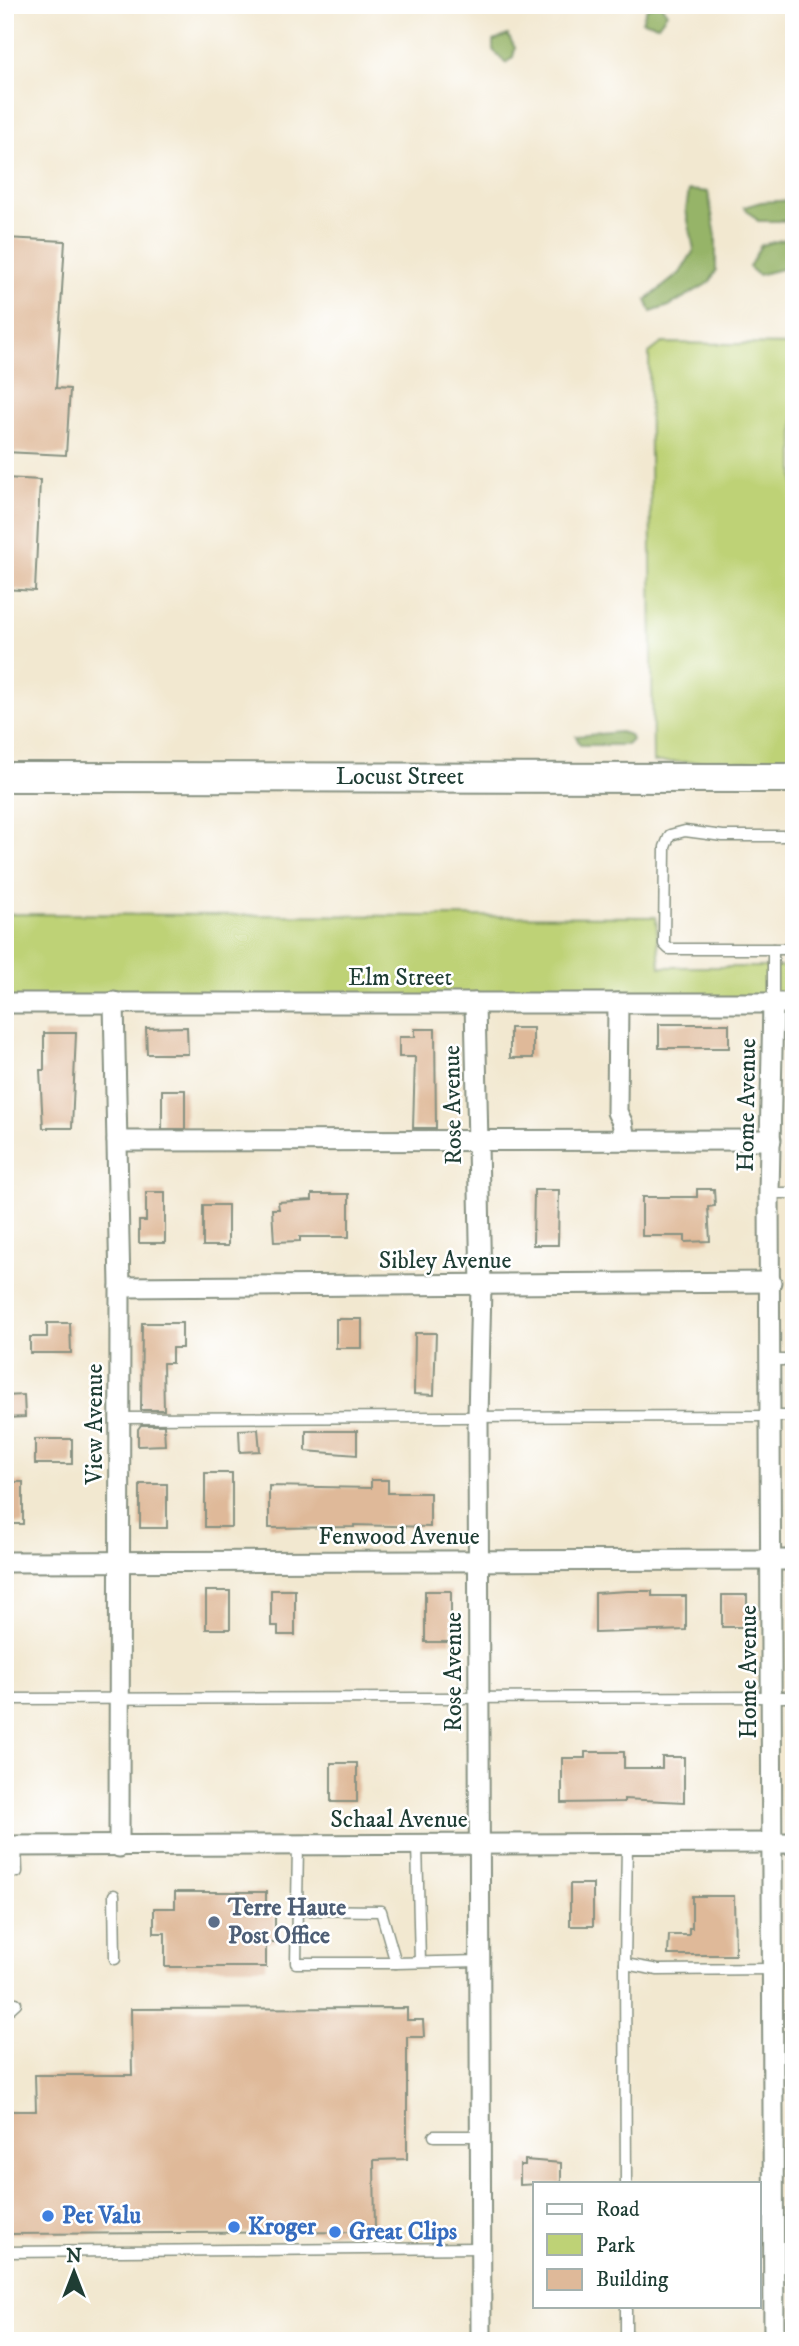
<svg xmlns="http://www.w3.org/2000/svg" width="799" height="2346" font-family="'IM FELL DW Pica',serif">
<rect width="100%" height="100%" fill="#fff"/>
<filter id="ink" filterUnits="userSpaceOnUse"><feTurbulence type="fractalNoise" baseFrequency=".0143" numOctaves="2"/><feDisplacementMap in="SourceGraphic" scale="14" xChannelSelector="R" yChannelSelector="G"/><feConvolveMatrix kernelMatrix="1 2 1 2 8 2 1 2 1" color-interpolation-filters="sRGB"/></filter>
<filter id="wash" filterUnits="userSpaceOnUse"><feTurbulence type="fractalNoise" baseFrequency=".00686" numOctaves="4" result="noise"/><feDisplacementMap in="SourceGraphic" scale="28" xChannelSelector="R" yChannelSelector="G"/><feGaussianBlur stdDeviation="1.57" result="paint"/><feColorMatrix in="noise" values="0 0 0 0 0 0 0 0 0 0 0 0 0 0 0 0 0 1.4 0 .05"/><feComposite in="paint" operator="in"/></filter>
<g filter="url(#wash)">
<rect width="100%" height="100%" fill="#f2e8d0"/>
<g fill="#bed276" stroke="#6e8855" stroke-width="2">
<path d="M662 343 794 345V762H653L649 353Z"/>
<path d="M5 914 656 917 660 967H794V1003H5Z"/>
</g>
<g fill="#96b467" stroke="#5a784e" stroke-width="2">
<path d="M657 5H661L667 13 658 25 642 21 647 8Z"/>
<path d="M508 35 515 48 513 57 506 63 493 50V41Z"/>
<path d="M689 190 708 192 716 236V271L710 282 669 306 651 312 646 300 680 273 694 250 686 210Z"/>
<path d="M794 200V221H758L744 207 761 202Z"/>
<path d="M794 237V266L758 275 749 267 761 245Z"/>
<path d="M620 732 630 735 632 740 627 745H580L576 736Z"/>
</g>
<g id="blocks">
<g fill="#dfb999">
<path d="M5 238 65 241 56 388 70 389 66 455 5 452Z"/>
<path d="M5 478 40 480 35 591 5 589Z"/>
<rect x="659" y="1024" width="70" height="24"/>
<path d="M187 1027 188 1054H147L146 1028Z"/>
<rect x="510" y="1028" width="23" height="30"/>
<path d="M415 1029H435L436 1128H413L415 1057H399V1037H415Z"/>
<path d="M44 1033H76L72 1128H43L40 1070H44Z"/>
<rect x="162" y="1090" width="23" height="39"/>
<path d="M697 1189H714L715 1206 708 1207 710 1241 685 1242V1236H642V1197H697Z"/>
<path d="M534 1190H559L558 1245H533Z"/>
<path d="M146 1192H165V1243H139V1221H146Z"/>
<path d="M312 1194H349V1237H300V1241L274 1242 272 1209H279L278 1202 312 1200Z"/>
<rect x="203" y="1205" width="25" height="41"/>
<rect x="336" y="1319" width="26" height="29"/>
<path d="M47 1323H70L71 1353H30V1337H47Z"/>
<path d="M142 1323H182V1348H172V1363H163L164 1410H141Z"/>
<path d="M415 1333H436L434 1395 414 1394Z"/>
<path d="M24 1395 25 1417 5 1418V1396Z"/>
<path d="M141 1425H164L165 1445 138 1446V1429Z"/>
<path d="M258 1429 260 1451 240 1452 239 1430Z"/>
<path d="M306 1431H357V1455L306 1451Z"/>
<rect x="35" y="1439" width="37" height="25"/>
<rect x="205" y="1473" width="27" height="54"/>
<path d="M371 1480H388V1493H430V1527L354 1525V1527L269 1528V1486L371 1488Z"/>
<path d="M7 1482H23V1524H5Z"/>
<rect x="140" y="1484" width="27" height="44"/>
<path d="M271 1590H295V1635H278V1626H271Z"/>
<rect x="206" y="1591" width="24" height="38"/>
<rect x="425" y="1591" width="26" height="51"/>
<path d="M628 1591H652V1596H686V1630L595 1633V1593Z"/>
<rect x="722" y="1595" width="25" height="32"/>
<path d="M585 1752H624V1768H662V1757H684V1802L624 1799V1802L562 1803V1758H585Z"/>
<rect x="331" y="1763" width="26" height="39"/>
<rect x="570" y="1884" width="23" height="42"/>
<path d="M175 1892H266V1911H275V1942H266V1967H165V1933H154V1908H175Z"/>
<path d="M692 1896H734L735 1955H668L669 1935H689V1928H692Z"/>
<path d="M407 2008V2020H423L424 2037H407V2159L374 2160 375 2232 5 2234V2111H36L35 2075H132L131 2009Z"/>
<path d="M525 2160 561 2163V2183L520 2185V2165H525Z"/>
</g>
</g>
</g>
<g filter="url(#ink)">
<use href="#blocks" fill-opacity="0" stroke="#889282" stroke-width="2"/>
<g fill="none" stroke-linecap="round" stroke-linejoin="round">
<defs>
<g id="lane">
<path d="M794 836H723L685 831 670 835 665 847 664 944 669 949H794"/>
<path d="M773 949V1003"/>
<path d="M769 1193H794"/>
<path d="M771 1360H794"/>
<path d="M120 1418 794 1416"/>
<path d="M5 1699 794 1697"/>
<path d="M417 1844 420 1962"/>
<path d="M298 1845 296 1963H396"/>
<path d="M16 1846 17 1872"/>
<path d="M114 1895 115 1959"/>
<path d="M297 1910 381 1911 396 1963 480 1961"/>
<path d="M625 1964 658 1970 774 1969"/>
<path d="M5 2013 16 2003"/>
<path d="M434 2136H481"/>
<path d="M626 2183 625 1964 627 1844"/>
<path d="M5 2252 481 2248"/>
<path d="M626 2341V2306"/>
</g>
<g id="street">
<path d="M114 1002 120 1287 119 1847"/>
<path d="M5 1003H794"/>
<path d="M475 1003 481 1286 478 1418 481 2341"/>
<path d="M618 1003 617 1112 622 1122 625 1140"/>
<path d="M773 1003 769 1193 774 2341"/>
<path d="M117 1141 771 1140"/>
<path d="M120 1287 771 1282"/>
<path d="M5 1562 794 1560"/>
<path d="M5 1846 794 1843"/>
</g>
<path id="secondary" d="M5 777 794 778"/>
</defs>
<use href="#lane" stroke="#889282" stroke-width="13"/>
<use href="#street" stroke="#889282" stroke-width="23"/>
<use href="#secondary" stroke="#889282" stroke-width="32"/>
<use href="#lane" stroke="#fff" stroke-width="10"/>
<use href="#street" stroke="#fff" stroke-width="19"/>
<use href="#secondary" stroke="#fff" stroke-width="28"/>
</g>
</g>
<circle fill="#5c6f8a" stroke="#fff" stroke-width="2.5" cx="214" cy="1922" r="7"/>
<g fill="#3f7fe0" stroke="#fff" stroke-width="2.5">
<circle cx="48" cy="2216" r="7"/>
<circle cx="234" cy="2227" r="7"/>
<circle cx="335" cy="2232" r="7"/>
</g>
<g text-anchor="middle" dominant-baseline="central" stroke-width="5" stroke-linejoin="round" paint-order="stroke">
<g font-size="24" fill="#1f3d34" stroke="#fff">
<text x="400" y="777">Locust Street</text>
<text x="400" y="978">Elm Street</text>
<text transform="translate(453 1105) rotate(-91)">Rose Avenue</text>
<text transform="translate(747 1105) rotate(-89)">Home Avenue</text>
<text x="445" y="1261">Sibley Avenue</text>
<text transform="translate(95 1424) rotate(-90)">View Avenue</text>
<text x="399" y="1537">Fenwood Avenue</text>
<text transform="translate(454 1672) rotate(-90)">Rose Avenue</text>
<text transform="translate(749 1672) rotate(-90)">Home Avenue</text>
<text x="399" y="1820">Schaal Avenue</text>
</g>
<g font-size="24" font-weight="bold" fill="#4e5e75" stroke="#fff" text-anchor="start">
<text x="228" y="1908">Terre Haute<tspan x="228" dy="28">Post Office</tspan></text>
</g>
<g font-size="24" font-weight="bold" fill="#366cbe" stroke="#fff" text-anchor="start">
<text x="62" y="2216">Pet Valu</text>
<text x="248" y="2227">Kroger</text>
<text x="349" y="2232">Great Clips</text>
</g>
</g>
<rect width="799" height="2346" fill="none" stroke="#fff" stroke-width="28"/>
<rect x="533" y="2182" width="228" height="126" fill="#ffffff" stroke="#a5b1ae" stroke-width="2"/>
<rect x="547" y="2204" width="35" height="10" fill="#ffffff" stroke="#a5b1ae" stroke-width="2"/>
<text x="596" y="2216" font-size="21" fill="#1f3d34">Road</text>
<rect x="547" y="2234" width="35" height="21" fill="#bed276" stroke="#a5b1ae" stroke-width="2"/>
<text x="596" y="2252" font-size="21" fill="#1f3d34">Park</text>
<rect x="547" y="2269" width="35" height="21" fill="#dfb999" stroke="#a5b1ae" stroke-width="2"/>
<text x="596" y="2286" font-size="21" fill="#1f3d34">Building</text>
<g transform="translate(74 2272)" stroke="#ffffff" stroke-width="5" paint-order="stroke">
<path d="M0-5L12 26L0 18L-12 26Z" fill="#1f3d34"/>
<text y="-10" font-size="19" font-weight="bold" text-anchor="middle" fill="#1f3d34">N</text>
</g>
</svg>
